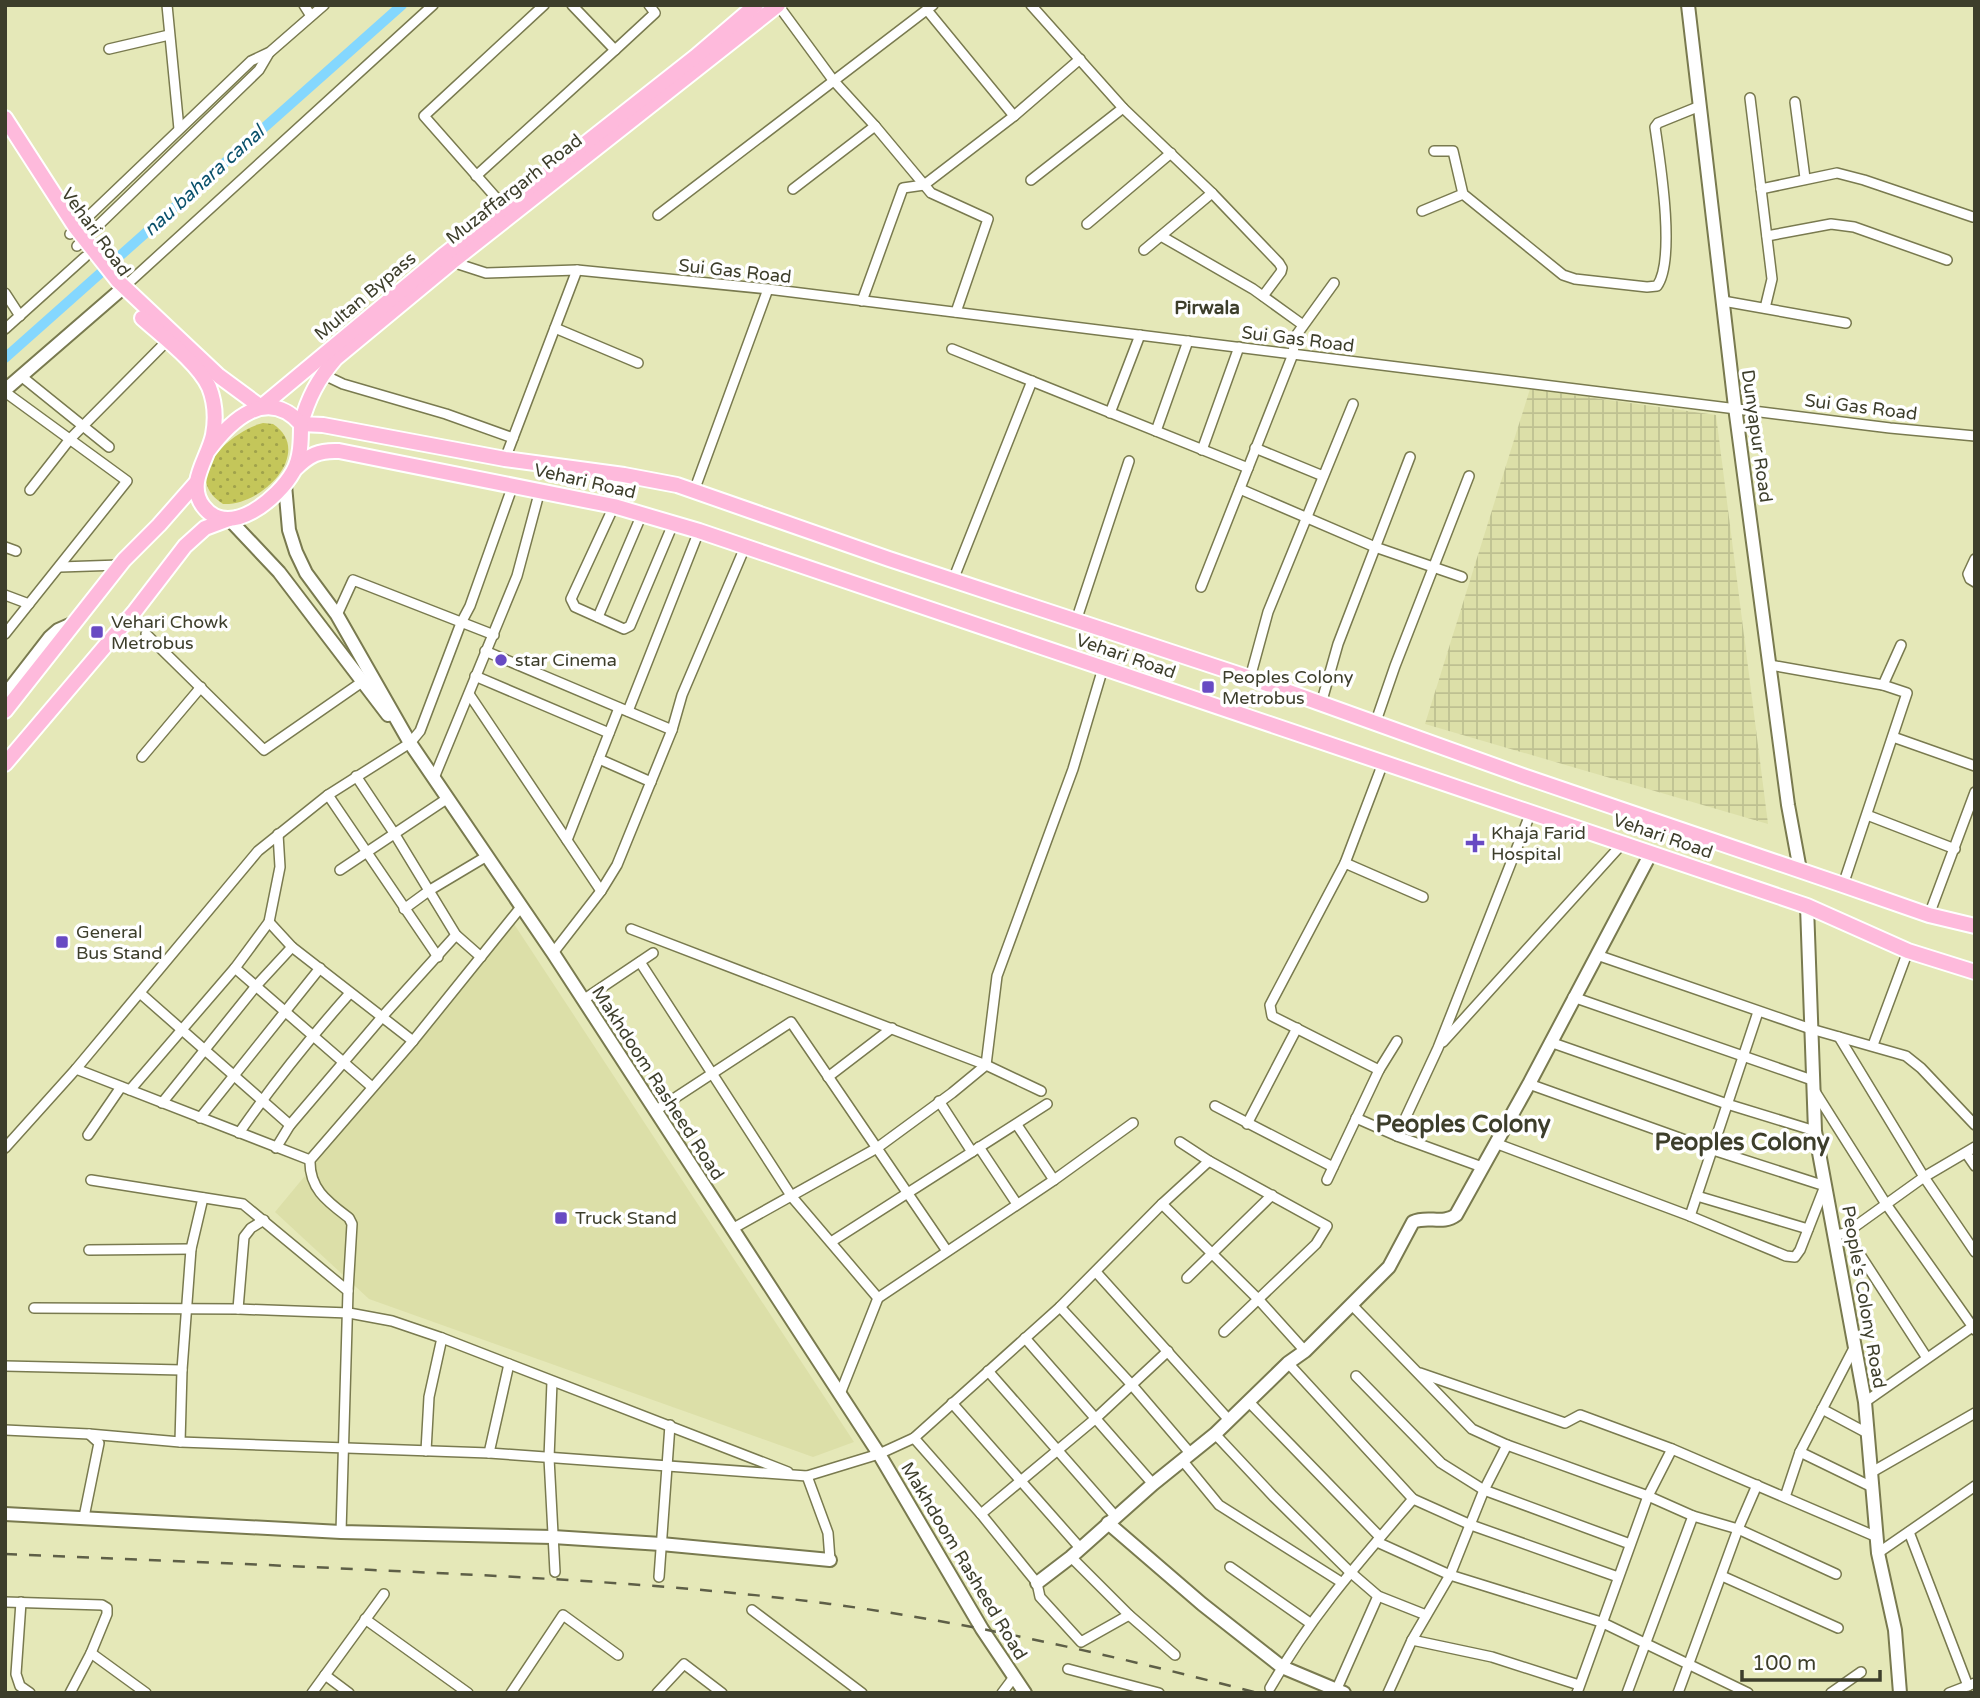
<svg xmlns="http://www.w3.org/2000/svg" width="1980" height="1698" font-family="'Varela Round',sans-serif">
<defs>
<pattern id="industrial-grid" width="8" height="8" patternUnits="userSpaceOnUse" patternTransform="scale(1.75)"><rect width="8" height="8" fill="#dcdfa8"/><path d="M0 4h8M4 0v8" fill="none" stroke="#bec091"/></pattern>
<pattern id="grass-dots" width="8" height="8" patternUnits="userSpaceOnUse" patternTransform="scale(1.75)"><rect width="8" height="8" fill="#c4c65a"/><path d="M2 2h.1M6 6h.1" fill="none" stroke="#a0a24b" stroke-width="1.8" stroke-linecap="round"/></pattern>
</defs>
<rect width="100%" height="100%" fill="#e5e8b8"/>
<path fill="#dcdfa8" d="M514 924 854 1442 813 1457 369 1299 275 1212Z"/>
<path fill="url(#industrial-grid)" d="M1530 389 1716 415 1768 824 1425 724Z"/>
<path fill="url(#grass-dots)" d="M263 423 273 424C314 451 264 506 223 504 179 477 231 431 263 423Z"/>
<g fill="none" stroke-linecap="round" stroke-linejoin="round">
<path stroke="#84d7fe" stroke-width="10" d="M5 358 402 5"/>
<defs>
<g id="minor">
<path d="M167 5 179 129"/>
<path d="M304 5 311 16"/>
<path d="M572 5 615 50 655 13 649 5"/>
<path d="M778 5 833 80 875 126 931 193 988 219 956 312"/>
<path d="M1031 5 1123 108 1212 193 1279 263 1282 268 1281 272 1263 296"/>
<path d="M927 10 1014 116"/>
<path d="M109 49 169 35"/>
<path d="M1750 98 1772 279 1765 308"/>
<path d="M1795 102 1805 178"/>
<path d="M1434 151H1453L1463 194 1563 275 1575 279 1647 287 1657 286C1676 260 1660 161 1655 127L1658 123 1700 106"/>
<path d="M476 176 615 50"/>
<path d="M1031 180 1123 108"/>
<path d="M793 189 875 126"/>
<path d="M1761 189 1837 173 1864 180 1973 217"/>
<path d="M506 209 424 116 544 5"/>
<path d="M1422 211 1463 194"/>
<path d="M658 215 933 5"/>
<path d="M1087 224 1171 153"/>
<path d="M70 234 251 61 270 52 324 5"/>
<path d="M1161 236 1253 289 1303 325"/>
<path d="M1767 236 1831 224 1854 227 1947 260"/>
<path d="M77 246 259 70 269 53"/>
<path d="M1144 250 1212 193"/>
<path d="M452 262 486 273 577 270 768 289 1890 428 1975 436"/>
<path d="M124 287 433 5"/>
<path d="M5 293 20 316"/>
<path d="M862 301 903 188 924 185 1014 116 1080 59"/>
<path d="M1723 301 1846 323"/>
<path d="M555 328 638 363"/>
<path d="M5 329 85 257"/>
<path d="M952 349 1248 468"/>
<path d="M322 374 343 384 446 414 513 438"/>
<path d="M21 376 109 447"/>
<path d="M5 392 127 481 5 634"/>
<path d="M1110 413 1140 335"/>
<path d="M1156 431 1188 341"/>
<path d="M1255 448 1323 476"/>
<path d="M1202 450 1239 347"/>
<path d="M505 459 577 270"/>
<path d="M1240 489 1375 547 1462 577"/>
<path d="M30 490 70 439 167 341"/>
<path d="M694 491 768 289"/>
<path d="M614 506 571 599 575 607 624 629 630 626 673 524"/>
<path d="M5 547 16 551"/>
<path d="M1975 559 1968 574 1970 579 1975 582"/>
<path d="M60 567 120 565"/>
<path d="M953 580 1032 381"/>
<path d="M1201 587 1293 354 1295 337 1334 283"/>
<path d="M5 595 29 604"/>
<path d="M337 615 353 580 494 635"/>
<path d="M598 617 642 514"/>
<path d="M1076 621 1129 461"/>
<path d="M146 634 264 750 362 682"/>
<path d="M485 651 672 730"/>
<path d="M1770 665 1883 685 1907 693 1843 885"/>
<path d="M475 676 609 733"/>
<path d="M1250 678 1268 612 1353 404"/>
<path d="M1883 685 1901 645"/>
<path d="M469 694 601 891"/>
<path d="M1321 704 1338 644 1410 457"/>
<path d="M628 711 699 531"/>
<path d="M1375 724 1395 666 1469 476"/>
<path d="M1893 737 1975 766"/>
<path d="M142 757 201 687"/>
<path d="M599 759 651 782"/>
<path d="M356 776 394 833 456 935 481 957"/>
<path d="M434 778 517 576 540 490"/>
<path d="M328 795 438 957"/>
<path d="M1867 815 1955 849"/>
<path d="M567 840 619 708"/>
<path d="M1345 863 1423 897"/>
<path d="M340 870 448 798"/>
<path d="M404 909 430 890 487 856"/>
<path d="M1929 915 1975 792"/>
<path d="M269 922 292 947 413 1041"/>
<path d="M631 929 986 1065 1041 1091"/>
<path d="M553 953 601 891 617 865 672 730 682 695 745 547"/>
<path d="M1597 955 1811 1029 1906 1056 1921 1068 1975 1125"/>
<path d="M640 962 792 1197 878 1298 1054 1180 1133 1123"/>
<path d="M235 968 372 1087"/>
<path d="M140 993 290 1125"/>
<path d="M1573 997 1812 1080"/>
<path d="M583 1000 653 953"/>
<path d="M1839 1037 1924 1177 1975 1252"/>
<path d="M1443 1042 1623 843"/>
<path d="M1550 1042 1727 1104 1815 1131"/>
<path d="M1873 1045 1908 951"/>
<path d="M76 1069 310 1160"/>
<path d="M1379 1070 1272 1016 1270 1005 1345 863 1383 763"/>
<path d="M828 1077 892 1028"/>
<path d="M130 1090 235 968 269 922 280 867 278 834"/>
<path d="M1814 1090 1886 1204 1975 1330"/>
<path d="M939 1101 972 1152"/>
<path d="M162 1103 256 986 292 947"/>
<path d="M1215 1106 1333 1167"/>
<path d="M655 1111 791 1022 947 1251"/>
<path d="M200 1118 320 968"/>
<path d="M1356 1118 1397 1136"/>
<path d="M1247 1124 1297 1028"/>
<path d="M1017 1125 1054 1180"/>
<path d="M239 1133C273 1084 310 1038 350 993"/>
<path d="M88 1135 121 1087"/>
<path d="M1180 1142 1209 1161 1327 1226 1316 1244 1224 1332"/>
<path d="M1495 1143 1690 1216 1786 1256 1795 1257 1800 1250 1825 1186 1713 1150 1529 1084"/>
<path d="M979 1147 1017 1204"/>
<path d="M5 1148 76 1069 258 851 328 795 410 743 420 731 461 623 470 606 513 485"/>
<path d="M276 1148 290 1125 382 1017 456 935"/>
<path d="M1966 1153 1975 1166"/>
<path d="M1482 1167 1397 1136 1438 1048 1531 812"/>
<path d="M91 1180 243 1204 348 1291 341 1532"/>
<path d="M1327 1180 1379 1070 1397 1041"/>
<path d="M1697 1196 1808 1229"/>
<path d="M1162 1204 1259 1300 1305 1351"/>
<path d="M1690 1216 1758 1012"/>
<path d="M732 1229 877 1148 952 1093 986 1065 997 976 1073 769 1103 668"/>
<path d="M1846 1233 1924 1177 1975 1147"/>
<path d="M1836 1235 1846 1233 1927 1358"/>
<path d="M831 1242 1047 1104"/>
<path d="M89 1250 191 1249"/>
<path d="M1096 1272 1229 1420"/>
<path d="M1187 1278 1272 1195"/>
<path d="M348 1291 352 1224 349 1218C328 1202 309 1189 310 1160L413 1041 521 907"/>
<path d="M1351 1304 1472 1429 1507 1445 1648 1496 1693 1516 1738 1529 1836 1574"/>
<path d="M1060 1307 1131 1384 1190 1453"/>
<path d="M34 1308 238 1309 349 1313 392 1321 442 1338 788 1472"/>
<path d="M238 1309 244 1237 251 1228 264 1220"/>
<path d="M1025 1338 1153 1484"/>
<path d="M1288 1363 1413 1499 1471 1525 1618 1577"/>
<path d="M5 1366 182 1370"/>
<path d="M988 1371 1116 1517"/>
<path d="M1420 1373 1565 1423 1580 1415 1672 1449 1877 1537"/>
<path d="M1356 1376 1441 1463 1484 1490 1630 1544"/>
<path d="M552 1382 549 1458 555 1572"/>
<path d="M840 1394 878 1298"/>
<path d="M1249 1402 1380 1537"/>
<path d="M1865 1402 1975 1325"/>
<path d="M952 1403 1081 1549"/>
<path d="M1822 1409 1867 1433"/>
<path d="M5 1430 89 1434 180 1442 489 1453 807 1476 879 1454 914 1438 1060 1307 1162 1204 1209 1161"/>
<path d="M1215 1434 1273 1496 1349 1571 1378 1596 1426 1615"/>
<path d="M914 1438 981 1514 1037 1583 1040 1597 1081 1642 1129 1615"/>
<path d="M180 1442 182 1370 191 1249 203 1198"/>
<path d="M426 1451 429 1397 442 1338"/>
<path d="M1800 1452 1872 1487"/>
<path d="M489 1453 509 1364"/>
<path d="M1182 1460 1219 1505 1341 1582"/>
<path d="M1872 1472 1975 1413"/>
<path d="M807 1476 828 1533 830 1560"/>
<path d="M1785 1497 1800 1452 1855 1346"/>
<path d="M981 1514 1095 1419 1168 1351"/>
<path d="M84 1517 99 1443 89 1434"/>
<path d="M1909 1532 1968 1686"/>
<path d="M1377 1542 1450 1575 1601 1622 1748 1693"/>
<path d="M1878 1553 1975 1486"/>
<path d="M1071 1557 1129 1615 1175 1655"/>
<path d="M1230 1567 1310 1623"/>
<path d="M1722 1576 1838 1628"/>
<path d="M659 1577 670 1425"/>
<path d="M5 1602 102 1605 107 1608V1614L91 1653 70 1693"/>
<path d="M21 1602 16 1674 20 1686 30 1693"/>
<path d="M752 1610 862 1693"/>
<path d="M365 1619 468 1693"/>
<path d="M1412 1640 1492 1657 1579 1685"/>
<path d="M91 1653 146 1693"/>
<path d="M1068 1669 1159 1693"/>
<path d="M325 1675 349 1693"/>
<path d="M1270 1688C1311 1616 1359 1562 1413 1499"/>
<path d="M312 1693 384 1594"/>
<path d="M511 1693 563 1615 618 1655"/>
<path d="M657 1693 684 1664 722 1693"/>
<path d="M1002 1693 1014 1677"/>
<path d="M1335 1693 1378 1596"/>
<path d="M1388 1693 1412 1640 1450 1575 1484 1490 1507 1445"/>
<path d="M1577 1693 1648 1496 1672 1449"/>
<path d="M1627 1693 1693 1516"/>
<path d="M1678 1693 1738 1529 1757 1485"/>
<path d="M1831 1693 1861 1672"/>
<path d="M1949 1693 1975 1683"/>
</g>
<g id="tertiary">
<path d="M1688 5 1735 407 1788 805 1800 870"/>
<path d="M5 390 124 287"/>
<path d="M5 695 50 637 58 630 74 623"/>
<path d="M1807 906 1815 1131 1865 1402 1878 1553 1895 1630 1900 1693"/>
<path d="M5 1514 341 1532 553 1537 661 1544 830 1560"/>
<path d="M1108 1523 1202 1604 1282 1667 1344 1693"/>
<path d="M1037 1583 1071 1557 1153 1484 1215 1434 1288 1363 1305 1351 1389 1267 1413 1222C1427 1215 1443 1225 1456 1215L1529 1084 1651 853"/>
</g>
<g id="secondary">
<path d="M285 485 289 530 296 552 306 573 337 615 410 743 553 953 879 1454 982 1629 1025 1693"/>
<path d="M229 519 279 572 388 715"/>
</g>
<g id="primary">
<path d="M778 5 452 262 336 358C318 379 308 398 301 424L323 425 505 459 624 475 677 485 889 559 1250 678 1523 776 1843 885 1929 915 1975 926"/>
<path d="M5 118 76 228 118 281 219 376 261 407 445 254 695 57 756 5"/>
<path d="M142 318C162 336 198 363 209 387 215 402 216 419 213 435 208 459 186 483 203 506 229 541 279 497 293 472 301 458 301 440 301 424 267 386 231 420 208 451"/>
<path d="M295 469C309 455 319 450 339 451L614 506 699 531 1807 906 1908 951 1975 972"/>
<path d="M5 711 124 560 159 525 196 483"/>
<path d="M5 764 135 611 185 546 205 528 229 519"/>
</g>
</defs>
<use href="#minor" stroke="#797a4f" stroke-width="12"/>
<use href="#tertiary" stroke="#797a4f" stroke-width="16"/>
<use href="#secondary" stroke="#797a4f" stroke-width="16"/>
<use href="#primary" stroke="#fff" stroke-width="18"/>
<use href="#minor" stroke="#fff" stroke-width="9"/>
<use href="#tertiary" stroke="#fff" stroke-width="12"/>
<use href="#secondary" stroke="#fff" stroke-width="12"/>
<use href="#primary" stroke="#febadc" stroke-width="14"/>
<path stroke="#5e5f47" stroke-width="2.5" stroke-dasharray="12 12" stroke-linecap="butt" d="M5 1554C128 1559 251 1564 373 1570 524 1577 674 1584 823 1603 970 1622 1115 1656 1258 1693"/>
</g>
<g fill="#684ac3" stroke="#fff" stroke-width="2.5">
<rect x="90" y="625" width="14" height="14" rx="3.5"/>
<circle cx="501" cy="660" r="7"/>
<rect x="1201" y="680" width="14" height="14" rx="3.5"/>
<path d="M1471.5 832.5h7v7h7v7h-7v7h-7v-7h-7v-7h7z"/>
<rect x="55" y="935" width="14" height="14" rx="3.5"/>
<rect x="554" y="1211" width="14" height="14" rx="3.5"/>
</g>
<g text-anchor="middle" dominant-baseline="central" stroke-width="7" stroke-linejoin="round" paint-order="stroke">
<g font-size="18" fill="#3d3e2b" stroke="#fff">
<text transform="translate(514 189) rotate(-38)">Muzaffargarh Road</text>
<text transform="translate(96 232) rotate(54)">Vehari Road</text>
<text transform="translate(735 271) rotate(6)">Sui Gas Road</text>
<text transform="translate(365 296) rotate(-40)">Multan Bypass</text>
<text transform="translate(1298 339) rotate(7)">Sui Gas Road</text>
<text transform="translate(1861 407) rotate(7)">Sui Gas Road</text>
<text transform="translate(1757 436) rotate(82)">Dunyapur Road</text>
<text transform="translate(585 481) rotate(13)">Vehari Road</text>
<text transform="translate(1126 656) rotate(19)">Vehari Road</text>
<text transform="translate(1663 836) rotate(19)">Vehari Road</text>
<text transform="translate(658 1083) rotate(57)">Makhdoom Rasheed Road</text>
<text transform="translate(1864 1297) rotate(80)">People's Colony Road</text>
<text transform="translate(964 1561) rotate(59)">Makhdoom Rasheed Road</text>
</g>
<g font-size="18" fill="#3d3e2b" stroke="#fff" text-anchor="start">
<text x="111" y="622">Vehari Chowk<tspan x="111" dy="21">Metrobus</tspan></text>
<text x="515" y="660">star Cinema</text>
<text x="1222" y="677">Peoples Colony<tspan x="1222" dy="21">Metrobus</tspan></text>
<text x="1491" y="833">Khaja Farid<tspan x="1491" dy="21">Hospital</tspan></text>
<text x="76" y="932">General<tspan x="76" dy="21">Bus Stand</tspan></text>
<text x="575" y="1218">Truck Stand</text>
</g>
<g font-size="19" font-style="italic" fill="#09506b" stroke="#fff">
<text transform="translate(204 181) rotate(-42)">nau bahara canal</text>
</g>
<g font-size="19" font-weight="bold" fill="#3d3e2b" stroke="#fff">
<text x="1207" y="308">Pirwala</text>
</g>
<g font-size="24" font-weight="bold" fill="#3d3e2b" stroke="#fff">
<text x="1463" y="1124">Peoples Colony</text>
<text x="1742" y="1142">Peoples Colony</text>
</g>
</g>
<rect width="1980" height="1698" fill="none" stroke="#3d3e2b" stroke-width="14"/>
<path d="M1742 1670v10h138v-10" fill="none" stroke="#3d3e2b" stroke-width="3.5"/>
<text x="1752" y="1670" font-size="21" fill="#3d3e2b" stroke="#ffffff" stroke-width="5" paint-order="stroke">100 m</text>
</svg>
